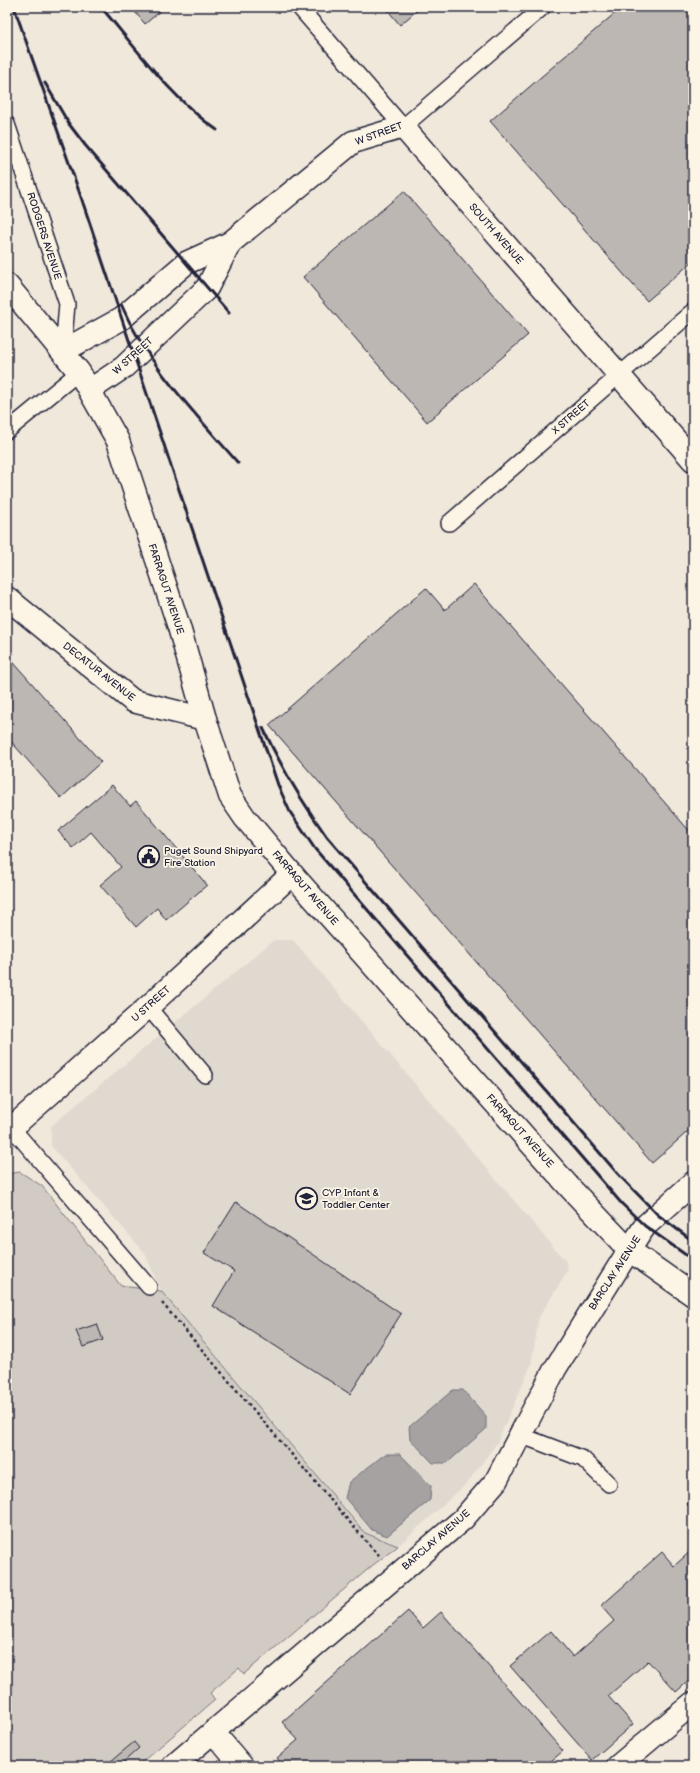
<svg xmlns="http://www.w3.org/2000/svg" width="700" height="1773" font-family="'Balsamiq Sans',sans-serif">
<rect width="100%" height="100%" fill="#efe8db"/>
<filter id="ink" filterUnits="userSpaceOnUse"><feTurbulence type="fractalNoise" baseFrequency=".025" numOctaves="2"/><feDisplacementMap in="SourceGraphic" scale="8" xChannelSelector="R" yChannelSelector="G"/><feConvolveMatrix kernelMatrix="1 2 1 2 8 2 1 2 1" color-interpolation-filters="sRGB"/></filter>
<g filter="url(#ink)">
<path fill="#e0d9cf" d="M274 940H293L566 1262 568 1270 539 1317 531 1365 497 1443 467 1483 398 1546 366 1533 161 1291 145 1253 51 1146V1126Z"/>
<path fill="#d1cbc3" stroke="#7a767f" d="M20 1172 42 1186 121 1286 161 1291 365 1533 398 1546 373 1565 244 1674 239 1668 210 1693 215 1700 137 1766H7V1174Z"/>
<g fill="#a6a2a2" stroke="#716f79">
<path d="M453 1390H463L486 1416V1429L447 1463H433L410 1439 409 1427Z"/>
<path d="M385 1454H400L431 1486 430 1500 387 1536 372 1530 345 1498 349 1482Z"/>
</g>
<g fill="#bcb7b3" stroke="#22223b">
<path d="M131 7H165L145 24Z"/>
<path d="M385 7H421L400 25Z"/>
<path d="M622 7H693V261L647 301 490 121Z"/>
<path d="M404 191 528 335 427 422 303 277Z"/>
<path d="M474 584 693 835V1127L652 1163 269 725 426 588 445 610Z"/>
<path d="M7 655 101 762 61 798 7 737Z"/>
<path d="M112 785 130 806 136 801 207 885 166 920 157 908 136 927 100 885 121 867 91 832 73 848 58 831Z"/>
<path d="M236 1202 401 1314 350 1394 213 1306 234 1271 204 1253Z"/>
<path d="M97 1324 103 1340 83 1347 76 1331Z"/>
<path d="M693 1499V1511L687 1504Z"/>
<path d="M693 1549V1677L676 1692 648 1661 608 1696 633 1724 592 1760 510 1666 551 1631 573 1657 614 1621 601 1606 662 1552 674 1566Z"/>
<path d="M408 1611 423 1628 441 1612 563 1751 545 1766H284L277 1758 298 1740 282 1722Z"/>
<path d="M134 1742 139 1748 119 1766H105Z"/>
</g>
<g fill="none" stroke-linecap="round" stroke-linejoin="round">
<defs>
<g id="service">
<path d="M299 7 403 127 543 7"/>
<path d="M7 124 67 304 63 351"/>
<path d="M7 431 79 372"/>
<path d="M449 523 693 311"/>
<path d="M148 1007 205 1075"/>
<path d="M12 1128 149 1287"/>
<path d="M520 1435 583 1459 609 1484"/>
</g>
<g id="minor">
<path d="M7 285 79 372 118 441 179 627 205 719 230 796 245 818 292 874 572 1190 629 1250 693 1295"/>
<path d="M63 351 121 319 186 263 230 243 353 142 403 127 693 460"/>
<path d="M90 390 124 367 207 288 230 243"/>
<path d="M7 598 133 701 205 719"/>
<path d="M7 1132 148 1007 292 874"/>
<path d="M213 1732 242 1766"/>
<path d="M173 1766 463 1519 496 1481 555 1369 629 1250 645 1226 693 1183"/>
<path d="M618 1766 693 1703"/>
</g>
</defs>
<use href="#service" stroke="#22223b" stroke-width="18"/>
<use href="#minor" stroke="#22223b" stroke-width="25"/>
<path stroke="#22223b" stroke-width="2.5" stroke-dasharray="3 3" stroke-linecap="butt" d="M162 1303 377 1554 381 1555"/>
<use href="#service" stroke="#fcf5e5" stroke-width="15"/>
<use href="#minor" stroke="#fcf5e5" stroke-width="22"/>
<g stroke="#22223b" stroke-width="3">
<path d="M14 7 81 197 278 785 290 812 315 849 622 1204 645 1226 693 1260"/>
<path d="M101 7C135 47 173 100 217 130"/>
<path d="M45 83 69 124 85 145 229 313"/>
<path d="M121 304C147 365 195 413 238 463"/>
<path d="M263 728C281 767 302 802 327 837L618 1174 658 1215 693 1241"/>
</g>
</g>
</g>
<defs>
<symbol id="civic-ring" viewBox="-11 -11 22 22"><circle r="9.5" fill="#fcf5e5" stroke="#22223b" stroke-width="1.5"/><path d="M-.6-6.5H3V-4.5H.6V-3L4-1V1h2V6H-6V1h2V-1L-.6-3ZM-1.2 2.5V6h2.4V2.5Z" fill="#22223b"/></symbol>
<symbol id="school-ring" viewBox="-11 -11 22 22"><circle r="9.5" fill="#fcf5e5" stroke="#22223b" stroke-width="1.5"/><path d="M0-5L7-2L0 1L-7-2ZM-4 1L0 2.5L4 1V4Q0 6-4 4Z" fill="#22223b"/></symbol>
</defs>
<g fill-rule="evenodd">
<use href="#civic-ring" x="136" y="844" width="25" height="25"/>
<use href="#school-ring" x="294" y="1186" width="25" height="25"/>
</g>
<g text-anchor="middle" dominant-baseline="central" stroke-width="3.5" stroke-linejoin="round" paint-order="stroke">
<g font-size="10" fill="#22223b" stroke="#fcf5e5">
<text transform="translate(379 134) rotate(-20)">W STREET</text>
<text transform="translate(496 234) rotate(49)">SOUTH AVENUE</text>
<text transform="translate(44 236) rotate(72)">RODGERS AVENUE</text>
<text transform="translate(133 356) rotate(-42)">W STREET</text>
<text transform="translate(571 417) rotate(-41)">X STREET</text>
<text transform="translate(166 589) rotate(72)">FARRAGUT AVENUE</text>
<text transform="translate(99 672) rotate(38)">DECATUR AVENUE</text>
<text transform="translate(305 888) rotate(49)">FARRAGUT AVENUE</text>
<text transform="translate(151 1004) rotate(-42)">U STREET</text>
<text transform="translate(520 1131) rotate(48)">FARRAGUT AVENUE</text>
<text transform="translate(615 1273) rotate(-57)">BARCLAY AVENUE</text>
<text transform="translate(436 1540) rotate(-41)">BARCLAY AVENUE</text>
</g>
<g font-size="10" fill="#22223b" stroke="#fcf5e5" text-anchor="start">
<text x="164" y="851">Puget Sound Shipyard<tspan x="164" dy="12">Fire Station</tspan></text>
<text x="322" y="1193">CYP Infant &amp;<tspan x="322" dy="12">Toddler Center</tspan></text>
</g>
</g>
<rect width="700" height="1773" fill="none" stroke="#fcf5e5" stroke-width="24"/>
<rect x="12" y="12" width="676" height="1749" fill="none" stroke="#22223b" stroke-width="1.5" filter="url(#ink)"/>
</svg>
